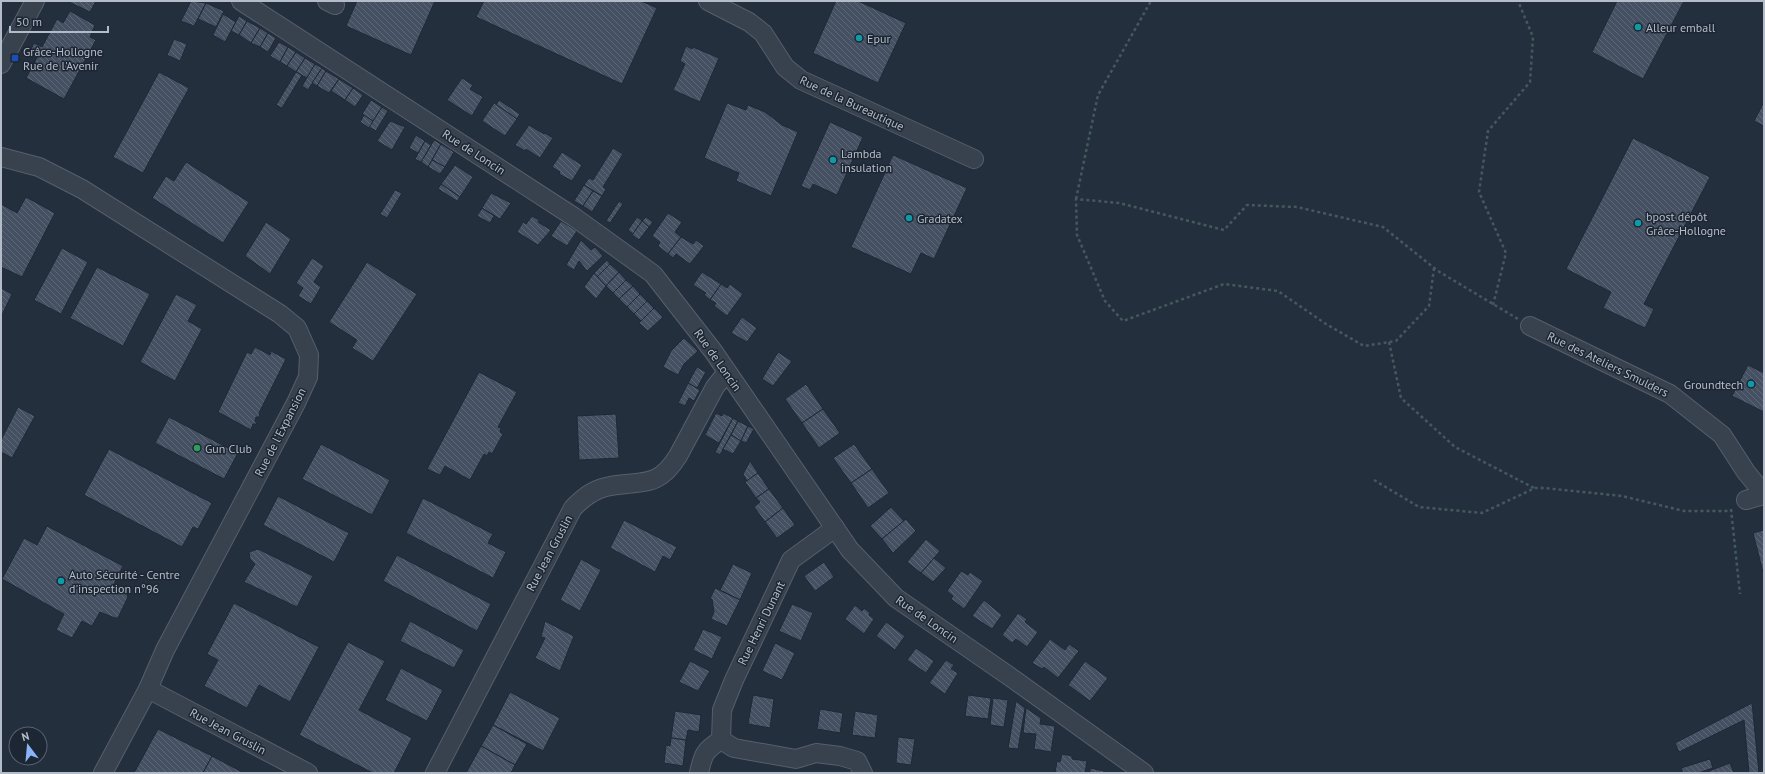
<svg xmlns="http://www.w3.org/2000/svg" width="1765" height="774" font-family="'PT Sans',sans-serif">
<defs>
<pattern id="building-back-hatch" width="6" height="6" patternUnits="userSpaceOnUse"><rect width="6" height="6" fill="#455162"/><path d="M-1 5l2 2M0 0l6 6M5-1l2 2" fill="none" stroke="#5d6877"/></pattern>
</defs>
<rect width="100%" height="100%" fill="#242f3e"/>
<g fill="url(#building-back-hatch)" stroke="#1f2835">
<path d="M67 1H96L90 12Z"/>
<path d="M191 1 206 3 194 26 181 21Z"/>
<path d="M357 1H435L411 55 346 26Z"/>
<path d="M484 1H641L657 8 622 84 476 17Z"/>
<path d="M836 1H858L906 23 878 83 813 53Z"/>
<path d="M1617 1H1684L1643 79 1592 52Z"/>
<path d="M206 3 224 11 216 27 198 19Z"/>
<path d="M70 11 95 25 90 37 96 40 64 99 26 78 39 54 31 49 34 43 42 47 57 19 63 23Z"/>
<path d="M223 14 236 22 225 42 213 35Z"/>
<path d="M239 16 247 21 239 35 231 31Z"/>
<path d="M247 21 260 28 251 43 239 35Z"/>
<path d="M260 28 268 33 260 47 251 43Z"/>
<path d="M268 33 276 38 268 52 260 47Z"/>
<path d="M174 39 187 44 180 61 167 55Z"/>
<path d="M279 42 288 47 280 62 270 56Z"/>
<path d="M686 46 692 49 693 47 719 58 700 102 673 90 685 64 680 61Z"/>
<path d="M288 47 296 52 287 66 280 62Z"/>
<path d="M296 52 305 58 296 72 287 66Z"/>
<path d="M305 58 315 64 307 78 296 72Z"/>
<path d="M315 64 322 68 308 90 302 86Z"/>
<path d="M322 68 326 71 317 86 312 83Z"/>
<path d="M326 71 339 79 329 93 317 86Z"/>
<path d="M159 72 189 88 143 173 113 157Z"/>
<path d="M296 72 302 75 282 108 276 105Z"/>
<path d="M462 78 473 85 470 89 483 97 472 116 447 100Z"/>
<path d="M339 79 353 88 345 100 331 91Z"/>
<path d="M353 88 363 95 355 107 345 100Z"/>
<path d="M371 100 382 107 373 121 362 114Z"/>
<path d="M499 100 520 114 517 119 496 105Z"/>
<path d="M1764 102V126L1754 121Z"/>
<path d="M494 103 517 119 505 136 482 121Z"/>
<path d="M727 103 746 110 748 105 765 112 782 125 798 132 771 196 736 181 739 173 704 158Z"/>
<path d="M382 107 388 111 376 131 369 127Z"/>
<path d="M364 115 373 121 369 128 360 122Z"/>
<path d="M390 121 405 127 392 150 377 141Z"/>
<path d="M830 122 863 137 837 195 813 184 810 190 801 186Z"/>
<path d="M529 125 544 134 545 133 553 138 540 158 526 149 525 151 515 145Z"/>
<path d="M416 135 425 141 418 153 409 148Z"/>
<path d="M1633 138 1710 177 1644 304 1654 309 1645 328 1603 308 1611 292 1566 269Z"/>
<path d="M434 140 441 144 428 167 421 162Z"/>
<path d="M425 141 431 145 421 162 415 159Z"/>
<path d="M441 144 454 152 445 167 432 160Z"/>
<path d="M613 148 623 154 603 187 606 189 602 196 584 185 589 178 593 180Z"/>
<path d="M562 152 582 165 572 181 559 174 560 172 552 167Z"/>
<path d="M893 155 967 188 934 259 921 253 911 274 851 247Z"/>
<path d="M432 160 445 167 440 174 428 167Z"/>
<path d="M186 162 249 202 223 243 152 198 166 176 174 181Z"/>
<path d="M455 165 473 177 460 197 441 184Z"/>
<path d="M441 184 460 197 457 201 438 189Z"/>
<path d="M584 185 593 191 583 206 574 201Z"/>
<path d="M395 190 402 193 387 218 380 214Z"/>
<path d="M593 191 602 196 592 212 583 206Z"/>
<path d="M491 193 511 203 500 219 482 208Z"/>
<path d="M26 197 55 213 22 277 1 267V204L17 213Z"/>
<path d="M619 201 623 204 610 223 606 221Z"/>
<path d="M482 208 494 216 490 223 477 216Z"/>
<path d="M668 213 682 222 675 232 681 237 668 254 658 246 660 242 652 236Z"/>
<path d="M532 216 539 220 538 222 551 230 538 245 517 232 523 222 526 224Z"/>
<path d="M637 217 642 221 633 234 628 230Z"/>
<path d="M646 217 653 222 649 227 642 221Z"/>
<path d="M561 221 577 231 567 246 551 236Z"/>
<path d="M642 221 649 227 639 240 632 235Z"/>
<path d="M266 222 291 239 270 274 245 256Z"/>
<path d="M681 237 693 244 696 240 704 246 690 264 676 254 673 258 668 254Z"/>
<path d="M581 240 591 250 595 247 603 256 587 271 579 261 574 270 566 265Z"/>
<path d="M62 248 88 262 61 314 34 300Z"/>
<path d="M312 258 324 266 314 282 321 287 311 304 298 296 303 288 296 283Z"/>
<path d="M607 260 610 264 597 277 594 273Z"/>
<path d="M367 262 417 294 373 361 352 348 357 340 329 322Z"/>
<path d="M610 264 619 272 606 286 597 277Z"/>
<path d="M97 267 150 294 123 346 70 318Z"/>
<path d="M619 272 626 280 613 293 606 286Z"/>
<path d="M702 272 721 284 710 300 704 295 706 293 693 285Z"/>
<path d="M594 273 606 286 596 299 584 287Z"/>
<path d="M626 280 633 286 619 299 613 293Z"/>
<path d="M721 284 727 288 730 284 743 294 727 316 714 306 716 303 710 300Z"/>
<path d="M633 286 640 294 627 307 619 299Z"/>
<path d="M1 288 12 294 1 317Z"/>
<path d="M176 294 197 305 188 321 202 329 175 381 140 362Z"/>
<path d="M640 294 647 301 634 314 627 307Z"/>
<path d="M647 301 654 308 641 321 634 314Z"/>
<path d="M654 308 663 317 648 331 639 323Z"/>
<path d="M742 317 757 328 747 342 731 333Z"/>
<path d="M684 338 698 351 684 364 678 375 663 367 671 351Z"/>
<path d="M255 347 270 355 271 351 286 359 259 413 260 417H256L255 421 257 424H253L251 430 218 412 247 352 251 354Z"/>
<path d="M778 352 792 361 773 386 762 379Z"/>
<path d="M1748 365 1764 373V412L1732 396Z"/>
<path d="M697 367 706 372 697 388 688 383Z"/>
<path d="M479 372 517 392 498 427 501 428 500 432 503 434 492 454 489 452 487 456 484 454 470 480 445 466 440 475 427 469Z"/>
<path d="M688 383 700 390 694 401 689 398 685 406 678 403Z"/>
<path d="M806 384 823 409 802 423 785 399Z"/>
<path d="M18 407 35 416 12 458 1 452V440Z"/>
<path d="M823 409 840 433 819 448 802 423Z"/>
<path d="M716 413 722 416 723 413 733 418 719 443 705 435Z"/>
<path d="M616 414 619 458 579 460 577 416Z"/>
<path d="M169 417 238 453 224 479 155 443Z"/>
<path d="M733 418 738 421 720 455 715 452Z"/>
<path d="M738 421 748 426 741 441 731 435Z"/>
<path d="M748 426 754 429 746 443 741 441Z"/>
<path d="M731 435 741 441 733 454 723 449Z"/>
<path d="M321 444 390 480 372 515 302 479Z"/>
<path d="M854 444 872 469 851 483 833 458Z"/>
<path d="M109 449 212 503 198 529 193 527 182 547 84 495Z"/>
<path d="M750 461 758 473 747 481 743 474Z"/>
<path d="M872 469 889 493 868 508 851 483Z"/>
<path d="M758 473 769 489 756 498 745 482Z"/>
<path d="M769 489 783 508 765 522 754 507 760 502 756 498Z"/>
<path d="M278 496 349 533 334 562 263 525Z"/>
<path d="M423 498 493 534 488 543 506 552 493 578 406 533Z"/>
<path d="M891 507 904 521 882 539 870 526Z"/>
<path d="M783 508 795 525 777 538 765 522Z"/>
<path d="M906 519 916 531 893 553 882 539Z"/>
<path d="M624 520 677 547 670 560 663 556 655 572 610 548Z"/>
<path d="M47 526 123 566 113 586 127 594 128 597 118 618H115L100 612 92 626 82 621 72 638 56 630 64 614 2 579 24 538 37 545Z"/>
<path d="M1764 530V572H1763L1753 533Z"/>
<path d="M926 539 940 551 921 573 907 562Z"/>
<path d="M258 549 313 576 297 607 244 582 255 564 250 559 249 552Z"/>
<path d="M397 555 491 604 477 631 383 581Z"/>
<path d="M934 558 946 568 933 582 921 573Z"/>
<path d="M581 559 601 570 580 611 560 600Z"/>
<path d="M824 562 834 577 815 591 804 576Z"/>
<path d="M733 564 752 573 740 600 720 590Z"/>
<path d="M961 571 968 575 970 572 983 581 964 609 951 599 953 596 947 591Z"/>
<path d="M715 588 740 600 727 626 711 619 714 612 712 599H710Z"/>
<path d="M984 600 1002 615 992 629 972 616Z"/>
<path d="M234 603 319 647 290 702 259 685 247 708 204 686 218 660 207 654Z"/>
<path d="M792 604 813 613 801 641 779 631Z"/>
<path d="M855 605 862 611 864 608 870 613 869 615 874 619 864 634 845 619Z"/>
<path d="M1018 613 1027 619 1025 622 1038 632 1027 647 1016 639 1012 643 1002 635Z"/>
<path d="M410 621 464 650 454 668 400 641Z"/>
<path d="M545 621 574 636 560 671 535 658 545 638 541 637Z"/>
<path d="M886 622 905 636 895 650 876 636Z"/>
<path d="M703 629 722 637 712 659 693 650Z"/>
<path d="M1050 639 1065 650 1069 644 1079 651 1058 678 1044 667 1042 669 1032 663Z"/>
<path d="M348 642 385 661 359 710 412 738 394 773H373L299 735Z"/>
<path d="M775 643 795 653 782 680 762 671Z"/>
<path d="M916 648 934 661 926 673 907 660Z"/>
<path d="M946 660 954 665 951 669 958 673 945 694 929 683Z"/>
<path d="M690 661 710 671 698 691 679 682Z"/>
<path d="M1085 661 1108 678 1090 701 1068 685Z"/>
<path d="M401 668 443 690 427 721 385 700Z"/>
<path d="M510 692 560 718 543 751 493 725Z"/>
<path d="M753 695 774 699 770 728 748 724Z"/>
<path d="M968 695 991 698 988 719 965 716Z"/>
<path d="M993 698 1008 700 1004 727 990 725Z"/>
<path d="M1016 701 1025 708 1018 749 1008 748Z"/>
<path d="M1752 703 1759 773H1749L1744 720 1679 752 1675 743Z"/>
<path d="M1026 708 1041 718 1040 724 1055 726 1051 752 1034 749 1036 734 1023 733Z"/>
<path d="M820 709 843 713 840 733 817 729Z"/>
<path d="M675 711 701 715 699 732 688 730 686 740 671 738Z"/>
<path d="M855 711 878 715 875 738 852 735Z"/>
<path d="M493 725 527 744 515 765 481 746Z"/>
<path d="M158 729 212 756 203 773H134Z"/>
<path d="M898 737 915 739 911 765 896 763Z"/>
<path d="M671 738 686 740 683 766 664 763 666 745 670 746Z"/>
<path d="M481 746 515 765 511 773H466Z"/>
<path d="M1062 754 1072 756V759L1087 761 1085 773H1055L1057 761 1060 762Z"/>
<path d="M212 756 244 773H203Z"/>
<path d="M1710 759 1713 768 1698 773H1683L1681 768Z"/>
<path d="M1730 763 1734 773H1709V771Z"/>
<path d="M1090 768 1104 771V773H1090Z"/>
</g>
<g fill="none" stroke-linecap="round" stroke-linejoin="round">
<defs>
<g id="minor">
<path d="M241 1 574 217 653 274 713 351 850 550 896 598 1009 676 1144 773"/>
<path d="M327 1 335 5"/>
<path d="M708 1 749 22 763 33 785 67 801 80 974 159"/>
<path d="M1 64 35 1"/>
<path d="M1 157 39 167 82 189 280 314 297 328 309 355 308 377 296 403 165 650 148 689 103 773"/>
<path d="M1530 326 1670 394 1722 435 1746 472 1764 494"/>
<path d="M1746 500 1764 495"/>
<path d="M148 689 308 773"/>
<path d="M721 740 722 710 734 680 791 560 835 528"/>
<path d="M721 740 734 748 796 759 816 753 840 756 857 761 863 773"/>
<path d="M435 773 573 508C582 499 592 490 606 487 640 479 656 491 678 456L715 387 727 372"/>
<path d="M699 773C703 754 705 750 721 740"/>
</g>
</defs>
<use href="#minor" stroke="#565f6c" stroke-width="20"/>
<g stroke="#44595c" stroke-width="2.5" stroke-dasharray="3 3" stroke-linecap="butt">
<path d="M1076 199 1098 95 1151 1"/>
<path d="M1434 268 1429 306 1396 341 1364 346 1326 324 1278 291 1224 284 1123 321 1105 301 1077 235 1076 199 1119 203 1224 230 1247 205 1297 207 1383 227 1438 271 1518 319"/>
<path d="M1493 305 1506 253 1479 192 1488 131 1530 82 1533 37 1518 1"/>
<path d="M1389 342 1401 398 1455 447 1534 488"/>
<path d="M1374 480 1419 507 1482 513 1535 488H1544L1622 496 1684 511H1732"/>
<path d="M1731 509 1740 594"/>
</g>
<use href="#minor" stroke="#38414e" stroke-width="18"/>
</g>
<g fill="#0f9aa8" stroke="#1d2633" stroke-width="1.5">
<circle cx="1638" cy="27" r="4"/>
<circle cx="859" cy="38" r="4"/>
<circle cx="833" cy="160" r="4"/>
<circle cx="909" cy="218" r="4"/>
<circle cx="1638" cy="223" r="4"/>
<circle cx="1751" cy="384" r="4"/>
<circle cx="61" cy="581" r="4"/>
</g>
<rect fill="#1a4fb4" stroke="#1d2633" stroke-width="1.5" x="11" y="54" width="8" height="8" rx="2"/>
<circle fill="#2e9e5b" stroke="#1d2633" stroke-width="1.5" cx="197" cy="448" r="4"/>
<g text-anchor="middle" dominant-baseline="central" stroke-width="3" stroke-linejoin="round" paint-order="stroke">
<g font-size="12" fill="#b4bcc9" stroke="#1d2633" text-anchor="start">
<text x="1646" y="27">Alleur emball</text>
<text x="867" y="38">Epur</text>
<text x="23" y="51">Grâce-Hollogne<tspan x="23" dy="14">Rue de l'Avenir</tspan></text>
<text x="841" y="153">Lambda<tspan x="841" dy="14">insulation</tspan></text>
<text x="1646" y="216">bpost dépôt<tspan x="1646" dy="14">Grâce-Hollogne</tspan></text>
<text x="917" y="218">Gradatex</text>
<text x="1743" y="384" text-anchor="end">Groundtech</text>
<text x="205" y="448">Gun Club</text>
<text x="69" y="574">Auto Sécurité - Centre<tspan x="69" dy="14">d'inspection n°96</tspan></text>
</g>
<g font-size="12" fill="#b4bcc9" stroke="#1d2633">
<text transform="translate(852 103) rotate(25)">Rue de la Bureautique</text>
<text transform="translate(474 152) rotate(33)">Rue de Loncin</text>
<text transform="translate(718 360) rotate(55)">Rue de Loncin</text>
<text transform="translate(1608 364) rotate(26)">Rue des Ateliers Smulders</text>
<text transform="translate(280 432) rotate(-63)">Rue de l'Expansion</text>
<text transform="translate(549 553) rotate(-62)">Rue Jean Gruslin</text>
<text transform="translate(927 619) rotate(35)">Rue de Loncin</text>
<text transform="translate(761 623) rotate(-64)">Rue Henri Dunant</text>
<text transform="translate(228 731) rotate(28)">Rue Jean Gruslin</text>
</g>
</g>
<rect width="1765" height="774" fill="none" stroke="#b4bcc9" stroke-width="4"/>
<g transform="translate(28 746) rotate(344)"><circle r="19" fill="#1d2633" stroke="#59626f"/>
<path d="M0-3L7 15L0 10L-7 15Z" fill="#8ab4f8"/>
<text y="-6" font-size="11" font-weight="bold" text-anchor="middle" fill="#b4bcc9">N</text>
</g>
<path d="M10 26v6h98v-6" fill="none" stroke="#b4bcc9" stroke-width="2"/>
<text x="16" y="26" font-size="12" fill="#b4bcc9" stroke="#1d2633" stroke-width="3" paint-order="stroke">50 m</text>
</svg>
